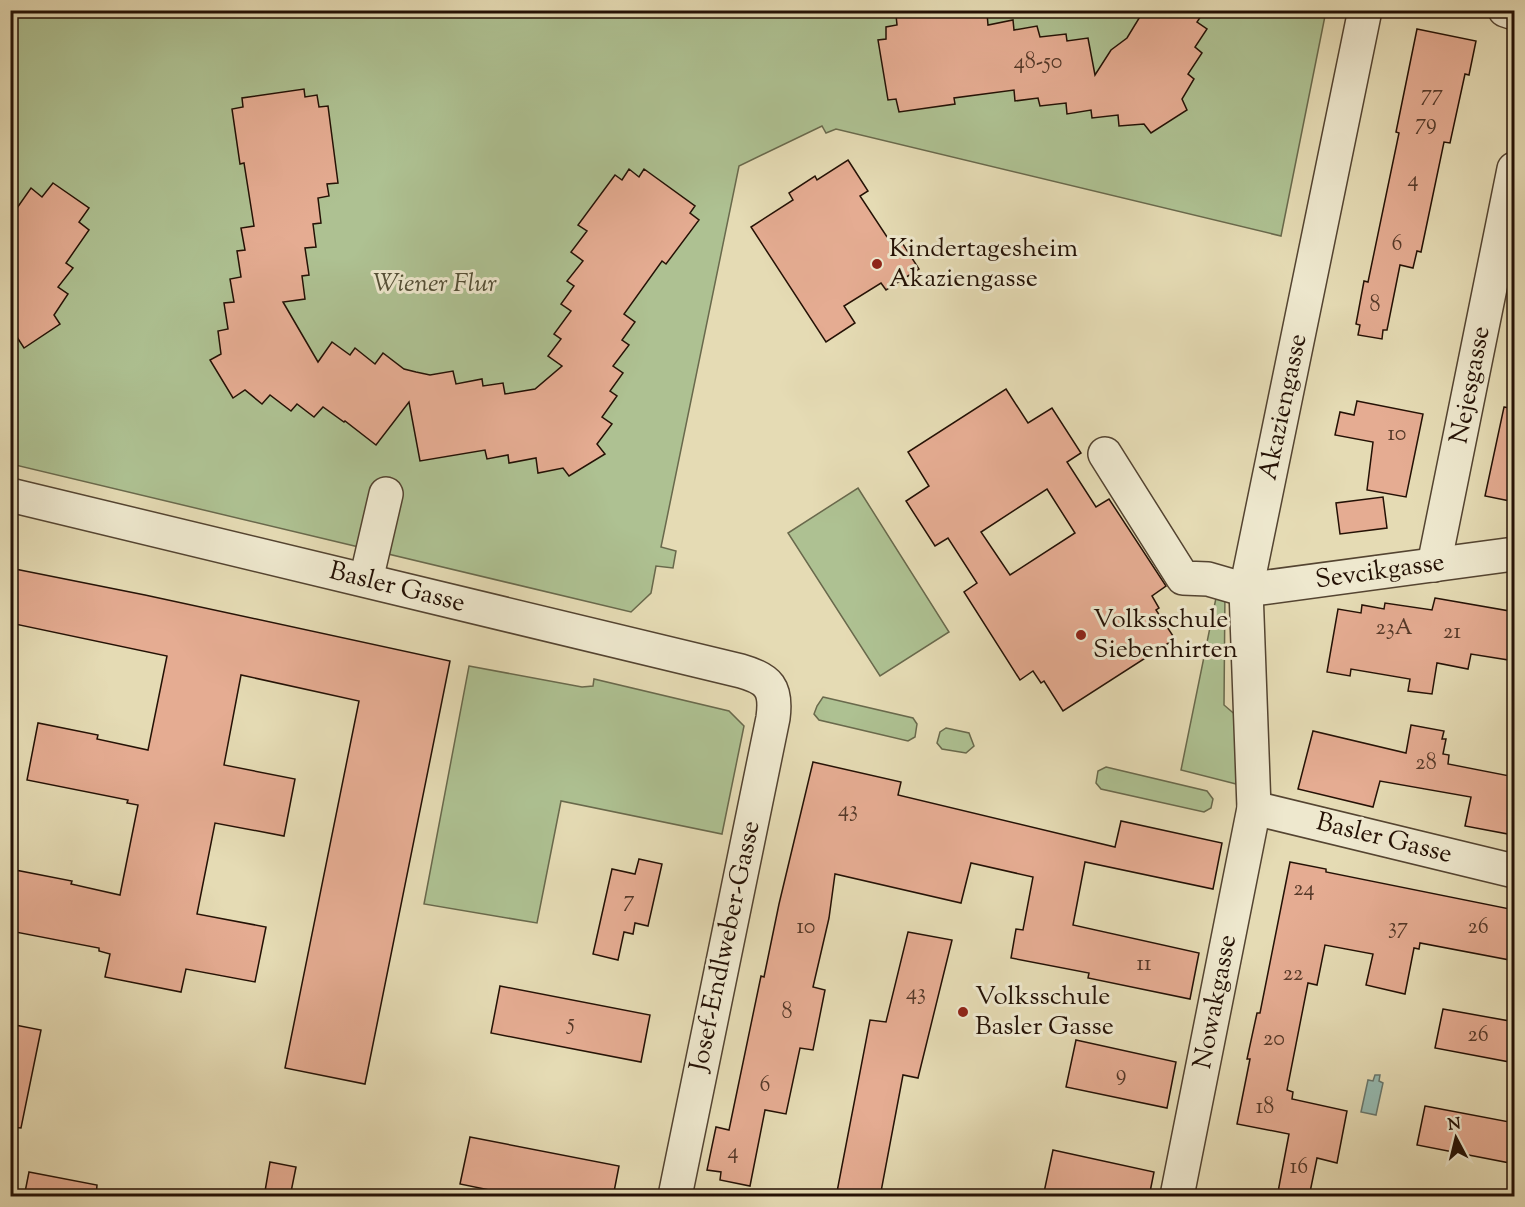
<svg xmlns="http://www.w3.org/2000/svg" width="1525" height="1207" font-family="'Sorts Mill Goudy',serif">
<rect width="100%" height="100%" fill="#e5dbb4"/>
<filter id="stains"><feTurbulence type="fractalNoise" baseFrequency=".00333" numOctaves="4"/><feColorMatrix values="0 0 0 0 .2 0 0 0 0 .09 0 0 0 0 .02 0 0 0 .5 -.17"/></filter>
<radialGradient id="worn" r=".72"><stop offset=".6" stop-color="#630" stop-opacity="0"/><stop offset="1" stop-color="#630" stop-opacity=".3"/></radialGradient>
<g fill="#aec192" stroke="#69694c" stroke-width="1.5">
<path d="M11 11H1326L1281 236 836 129 826 133 822 126 739 166 661 547 676 551 673 568 656 566 651 593 631 612 11 464Z"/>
<path d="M858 488 949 632 880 676 788 533Z"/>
<path d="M1225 589 1224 705 1238 717 1240 785 1181 770 1217 593Z"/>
<path d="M469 666 582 687 593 686 594 679 729 711 744 726 722 834 561 801 537 923 424 904Z"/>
<path d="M823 697 913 718 917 724 915 737 908 741 819 720 814 714 817 706Z"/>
<path d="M946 728 969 733 974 746 966 753 942 749 937 743 940 732Z"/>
<path d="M1106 767 1207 791 1213 799 1211 808 1204 812 1101 789 1096 783 1098 771Z"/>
</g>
<path fill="#96bbb2" stroke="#68776d" stroke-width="1.5" d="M1375 1075H1380L1379 1081 1383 1083 1376 1115 1361 1112 1368 1080 1373 1081Z"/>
<g fill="#e5ac92" stroke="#241105" stroke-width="1.5" fill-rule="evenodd">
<path d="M928 10H960L961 17 987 13 988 25 1013 20 1014 30 1037 26 1040 37 1066 34 1067 41 1088 38 1095 75 1111 50 1127 38 1144 10H1205L1197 22 1207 29 1195 47 1202 53 1188 74 1194 79 1182 99 1187 110 1151 133 1144 124 1119 126 1118 115 1092 118 1091 110 1067 114 1066 103 1040 106 1038 98 1015 101 1014 90 954 98 955 104 899 112 896 99 888 100 878 40 886 39V27L897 25 896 15Z"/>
<path d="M1417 29 1476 41 1469 75 1465 74 1450 143 1444 142 1421 252 1417 251 1413 268 1400 265 1387 330H1383L1382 339 1358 335 1360 325 1356 324 1364 281 1368 282 1399 133 1396 132Z"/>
<path d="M304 89 305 97 317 95 319 107 328 106 338 183 327 184 329 196 318 198 321 223 313 224 316 247 305 248 309 275 302 276 305 299 283 302 318 362 332 342 350 355 355 348 375 364 383 353 404 369 416 372 430 375 453 371 456 384 482 379 483 386 503 383 505 394 535 389 562 366 548 356 561 339 554 334 571 311 561 304 574 286 567 281 583 261 571 252 587 231 578 225 615 175 622 180 629 169 639 177 644 169 695 206 690 213 699 220 666 264 662 261 624 314 635 322 622 340 629 345 613 366 623 373 610 391 617 396 602 417 612 424 597 444 605 454 569 476 563 468 538 473 536 458 509 463 508 455 487 459 485 450 420 461 409 402 376 445 345 421 344 422 323 407 314 417 297 404 291 411 270 395 262 404 245 390 233 398 210 360 221 354 218 331 228 329 224 303 234 302 230 279 241 277 237 251 245 250 241 228 254 226 244 163 240 164 232 109 243 107 242 98Z"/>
<path d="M848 160 868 191 860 196 891 243 899 238 919 269 886 290 881 283 844 306 855 323 826 342 751 227 793 200 789 193 815 176 817 180Z"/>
<path d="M53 183 89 208 79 222 89 230 66 263 73 268 58 287 68 294 54 315 60 324 24 348 17 337 10 338V218L31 188 42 197Z"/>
<path d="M1006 389 1028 423 1052 408 1081 453 1067 462 1096 507 1109 499 1166 586 1152 596 1159 608 1156 610 1175 639 1063 711 1044 681 1041 683 1033 671 1020 680 964 592 977 583 948 538 935 546 906 501 929 486 908 452ZM1047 489 1075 533 1010 575 981 532Z"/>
<path d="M1357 401 1423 414 1406 497 1367 490 1373 442 1335 435 1340 412 1354 415Z"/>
<path d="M1504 407 1515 409V502L1485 496Z"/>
<path d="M1383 497 1387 528 1340 534 1336 503Z"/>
<path d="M10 568 145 595 450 661 365 1084 285 1068 359 701 241 675 224 765 295 779 284 836 215 823 197 914 266 927 255 982 186 969 181 992 105 977 110 954 99 951V948L10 931V869L72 881 71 884 120 895 138 805 127 803 128 800 27 780 38 723 98 735 97 739 148 750 167 656 10 623Z"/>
<path d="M1435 598 1515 612V661L1471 654 1468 669 1437 663 1432 694 1408 691 1410 679 1351 669 1350 676 1327 672 1338 609 1361 613 1362 605 1384 609 1385 603 1432 610Z"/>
<path d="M1411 725 1444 731 1442 739H1446L1443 754 1449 755 1448 764 1515 777V828L1509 827 1508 834 1465 826 1471 797 1380 781 1373 807 1298 789 1313 731 1406 753Z"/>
<path d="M813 762 901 782 898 795 1115 847 1121 821 1222 843 1213 889 1085 862 1073 925 1199 953 1190 999 1088 978 1089 973 1011 958 1016 929 1023 930 1033 877 971 863 961 903 835 874 829 918 813 987 825 990 813 1050 800 1048 786 1114 765 1110 750 1186 720 1180 721 1172 707 1170 716 1127 729 1130 761 976 764 977 779 904Z"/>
<path d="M639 859 662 864 648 926 635 923 633 934 624 932 618 960 593 954 612 869 635 874Z"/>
<path d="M1290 862 1326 869V872L1515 910V961L1420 943 1419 949 1414 948 1405 994 1366 985 1373 954 1325 945 1317 985 1308 983 1287 1090 1293 1092 1292 1099 1347 1111 1337 1163 1317 1158 1309 1197H1277L1289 1134 1237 1124 1250 1059H1247L1257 1013H1260Z"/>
<path d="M908 932 952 940 918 1078 903 1075 880 1197H836L870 1020 886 1022Z"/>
<path d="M500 986 650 1015 641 1062 491 1033Z"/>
<path d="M1443 1009 1515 1022V1063L1435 1048Z"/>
<path d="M10 1024 41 1030 21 1128 10 1127Z"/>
<path d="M1076 1040 1176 1062 1167 1108 1066 1087Z"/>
<path d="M1425 1106 1515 1123V1164L1417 1145Z"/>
<path d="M470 1137 619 1166 613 1197H524L460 1184Z"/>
<path d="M1053 1150 1154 1172 1149 1197H1043Z"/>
<path d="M270 1162 296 1167 290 1197H264Z"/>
<path d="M29 1172 97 1185 96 1197H24Z"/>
</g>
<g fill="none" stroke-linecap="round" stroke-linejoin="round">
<defs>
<g id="minor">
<path d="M1505 10 1514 13"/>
<path d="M1105 454 1183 578 1208 579 1246 590 1514 554"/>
<path d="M10 495 741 671C769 679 777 688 773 718L675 1196"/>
<path d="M1434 565 1514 169"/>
<path d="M366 580 386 494"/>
<path d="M1254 808 1514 871"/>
<path d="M1177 1196 1254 808 1246 590 1365 10"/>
</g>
</defs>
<use href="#minor" stroke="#544431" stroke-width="36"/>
<use href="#minor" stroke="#eee8ce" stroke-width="33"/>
</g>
<g fill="#8f2418" stroke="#eee8ce" stroke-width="2">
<circle cx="877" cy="264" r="6"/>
<circle cx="1081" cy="635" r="6"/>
<circle cx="963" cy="1012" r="6"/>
</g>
<g text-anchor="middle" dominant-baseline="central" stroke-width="6" stroke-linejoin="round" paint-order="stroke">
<g font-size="22" fill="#543828">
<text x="1038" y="63">48-50</text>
<text x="1432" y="95">77</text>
<text x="1426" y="124">79</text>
<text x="1413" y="181">4</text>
<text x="1397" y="245">6</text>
<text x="1375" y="306">8</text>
<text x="1397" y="435">10</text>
<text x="1394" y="629">23A</text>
<text x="1452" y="633">21</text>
<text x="1426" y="764">28</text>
<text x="848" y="811">43</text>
<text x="1304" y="890">24</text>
<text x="629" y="901">7</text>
<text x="806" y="928">10</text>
<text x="1398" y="928">37</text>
<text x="1478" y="928">26</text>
<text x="1144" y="965">11</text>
<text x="1293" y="975">22</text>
<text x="916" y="994">43</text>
<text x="787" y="1013">8</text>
<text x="571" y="1024">5</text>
<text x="1478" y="1036">26</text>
<text x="1274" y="1040">20</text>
<text x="1121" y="1075">9</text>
<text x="765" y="1086">6</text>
<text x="1265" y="1108">18</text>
<text x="733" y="1153">4</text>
<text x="1299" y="1168">16</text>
</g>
<g font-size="26" fill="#241105" stroke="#eee8ce" text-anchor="start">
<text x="889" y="249">Kindertagesheim<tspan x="889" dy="30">Akaziengasse</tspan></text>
<text x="1093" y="620">Volksschule<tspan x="1093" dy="30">Siebenhirten</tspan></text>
<text x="975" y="997">Volksschule<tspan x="975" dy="30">Basler Gasse</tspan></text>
</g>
<g font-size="26" font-style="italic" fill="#544f36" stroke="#eee8ce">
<text x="435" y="284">Wiener Flur</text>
</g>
<g font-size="26" fill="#241105" stroke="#eee8ce">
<text transform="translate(1471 385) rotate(-79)">Nejesgasse</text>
<text transform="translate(1284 407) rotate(-78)">Akaziengasse</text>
<text transform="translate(1380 572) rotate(-8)">Sevcikgasse</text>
<text transform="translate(397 588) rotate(14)">Basler Gasse</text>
<text transform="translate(1384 839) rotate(14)">Basler Gasse</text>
<text transform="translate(726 946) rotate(-78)">Josef-Endlweber-Gasse</text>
<text transform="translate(1216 1002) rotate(-79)">Nowakgasse</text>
</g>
</g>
<rect width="1525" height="1207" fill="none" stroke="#e5dbb4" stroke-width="36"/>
<rect x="12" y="12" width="1501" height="1183" fill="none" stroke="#241105" stroke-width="3"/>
<rect x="18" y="18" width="1489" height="1171" fill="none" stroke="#241105" stroke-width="1.5"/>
<g transform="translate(1456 1138) rotate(353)" stroke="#eee8ce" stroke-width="4.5" paint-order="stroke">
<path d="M0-4.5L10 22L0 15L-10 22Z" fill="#241105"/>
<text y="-9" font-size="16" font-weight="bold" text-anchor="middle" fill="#241105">N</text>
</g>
<rect width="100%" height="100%" filter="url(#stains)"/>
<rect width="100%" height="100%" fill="url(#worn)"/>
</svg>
